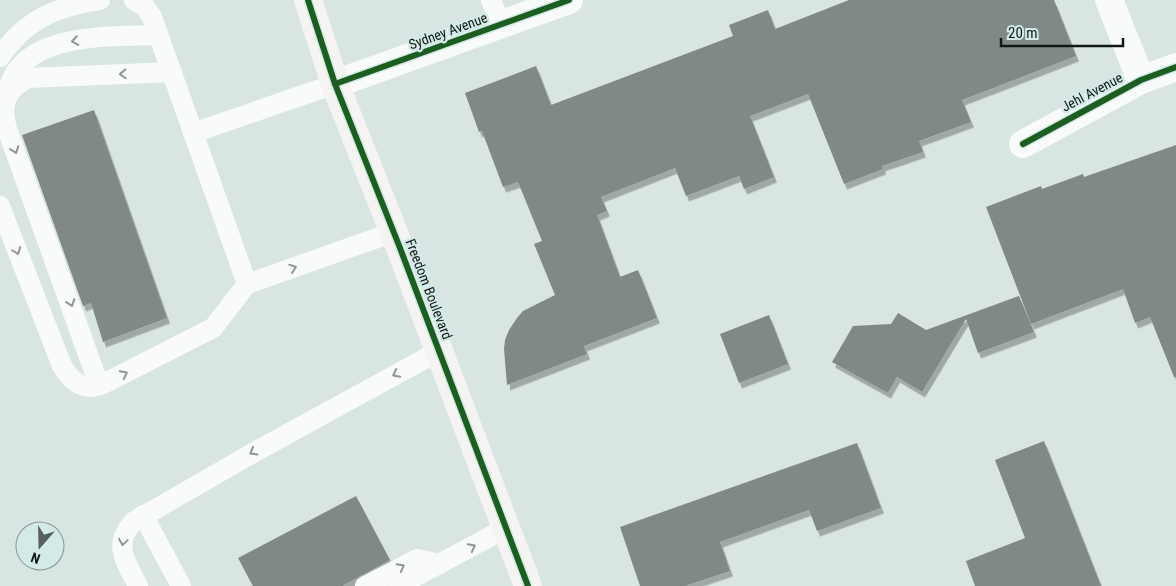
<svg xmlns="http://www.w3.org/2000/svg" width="1176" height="586" font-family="'Roboto Condensed',sans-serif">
<defs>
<filter id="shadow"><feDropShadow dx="3" dy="5.5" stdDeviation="0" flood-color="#0004"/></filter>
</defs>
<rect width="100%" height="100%" fill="#d9e5e2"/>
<g fill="#808987" filter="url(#shadow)">
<path d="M849 0H1054L1076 56 962 100 971 122 919 141 923 152 882 166 883 169 844 184 808 94 750 116 774 177 744 189 739 176 686 196 675 168 601 197 607 211 597 215 620 277 638 270 657 318 584 346 587 354 507 385 504 349 505 340 509 330 517 318 523 311 555 295 534 244 542 241 518 182 503 187 482 131 479 132 465 93 536 66 551 105 733 36 729 25 768 10 775 29Z"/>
<path d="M94 110 167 318 103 342 91 303 83 306 22 135Z"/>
<path d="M1176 145V377H1174L1150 317 1135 323 1123 289 1031 324 986 207 1041 186 1042 189 1083 174 1084 177Z"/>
<path d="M1019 296 1034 332 978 353 966 319 922 392 897 377 888 393 832 362 853 326 891 324 898 313 926 330Z"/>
<path d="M769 315 788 364 739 383 720 334Z"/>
<path d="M1044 441 1101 586H975L966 561 1025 538 995 460Z"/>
<path d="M857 443 881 508 817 531 809 510 720 542 730 571 685 586H640L620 527Z"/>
<path d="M356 496 390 560 342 586H253L238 558Z"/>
</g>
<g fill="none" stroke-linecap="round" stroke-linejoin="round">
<g stroke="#f9fbfb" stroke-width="20">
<path d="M134 0 145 7 152 17 247 284"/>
<path d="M491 0 501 25"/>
<path d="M0 57C25 19 57 7 100 0"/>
<path d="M8 90C22 31 111 37 158 35"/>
<path d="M193 133 335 84"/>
<path d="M0 206 62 366C69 377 77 387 91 387 95 387 99 385 103 384L213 328 247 284 394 232"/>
<path d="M99 385 7 129C0 104 6 89 28 78L172 72"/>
<path d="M143 515 181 586"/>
<path d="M138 586C126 561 112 546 133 522L260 449 439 351"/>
<path d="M365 586 417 559 440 564"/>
<path d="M398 586 506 528"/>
</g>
<g stroke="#f9fbfb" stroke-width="28">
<path d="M1109 0 1141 80"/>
<path d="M335 84 569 0"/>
<path d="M1023 144 1141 80 1176 67"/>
</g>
<path stroke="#f5f4f2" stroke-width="28" d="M308 0 335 84 400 248 528 586"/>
<defs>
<g id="cycleway">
<path d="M308 0 335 84 400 248 528 586"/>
<path d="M335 84 569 0"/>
<path d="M1023 144 1141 80 1176 67"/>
</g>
</defs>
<use href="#cycleway" stroke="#d4eae6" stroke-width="9"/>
<use href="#cycleway" stroke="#1b5e20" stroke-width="6"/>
</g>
<defs><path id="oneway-chevron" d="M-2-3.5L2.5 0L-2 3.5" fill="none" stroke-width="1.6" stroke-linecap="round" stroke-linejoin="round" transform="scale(1.25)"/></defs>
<g stroke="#919594">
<use href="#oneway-chevron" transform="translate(75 41) rotate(171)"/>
<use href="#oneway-chevron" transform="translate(123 74) rotate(178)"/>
<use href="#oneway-chevron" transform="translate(15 150) rotate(70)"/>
<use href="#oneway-chevron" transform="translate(17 251) rotate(69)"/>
<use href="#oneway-chevron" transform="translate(293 268) rotate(-19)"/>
<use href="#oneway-chevron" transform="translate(71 303) rotate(70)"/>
<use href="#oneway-chevron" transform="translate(124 374) rotate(-27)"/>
<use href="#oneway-chevron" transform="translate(396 374) rotate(152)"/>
<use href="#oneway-chevron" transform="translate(253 452) rotate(150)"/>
<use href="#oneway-chevron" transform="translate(123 542) rotate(98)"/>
<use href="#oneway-chevron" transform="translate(472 547) rotate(-28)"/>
<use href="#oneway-chevron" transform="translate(401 567) rotate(-28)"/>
</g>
<g text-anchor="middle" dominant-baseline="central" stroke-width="5" stroke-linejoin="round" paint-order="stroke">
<g font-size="14" fill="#111917" stroke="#d4eae6">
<text transform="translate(448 31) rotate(-20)">Sydney Avenue</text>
<text transform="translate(1092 92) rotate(-28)">Jehl Avenue</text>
<text transform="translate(429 289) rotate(69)">Freedom Boulevard</text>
</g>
</g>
<g transform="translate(40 546) rotate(200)"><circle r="24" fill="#d4eae6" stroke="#869693"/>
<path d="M0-4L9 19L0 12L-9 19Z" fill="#57605e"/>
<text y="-8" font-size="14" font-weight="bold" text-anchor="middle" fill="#111917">N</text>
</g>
<path d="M1001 38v8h122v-8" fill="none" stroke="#111917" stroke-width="2.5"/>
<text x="1008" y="38" font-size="15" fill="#111917" stroke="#d4eae6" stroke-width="4" paint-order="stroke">20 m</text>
</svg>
